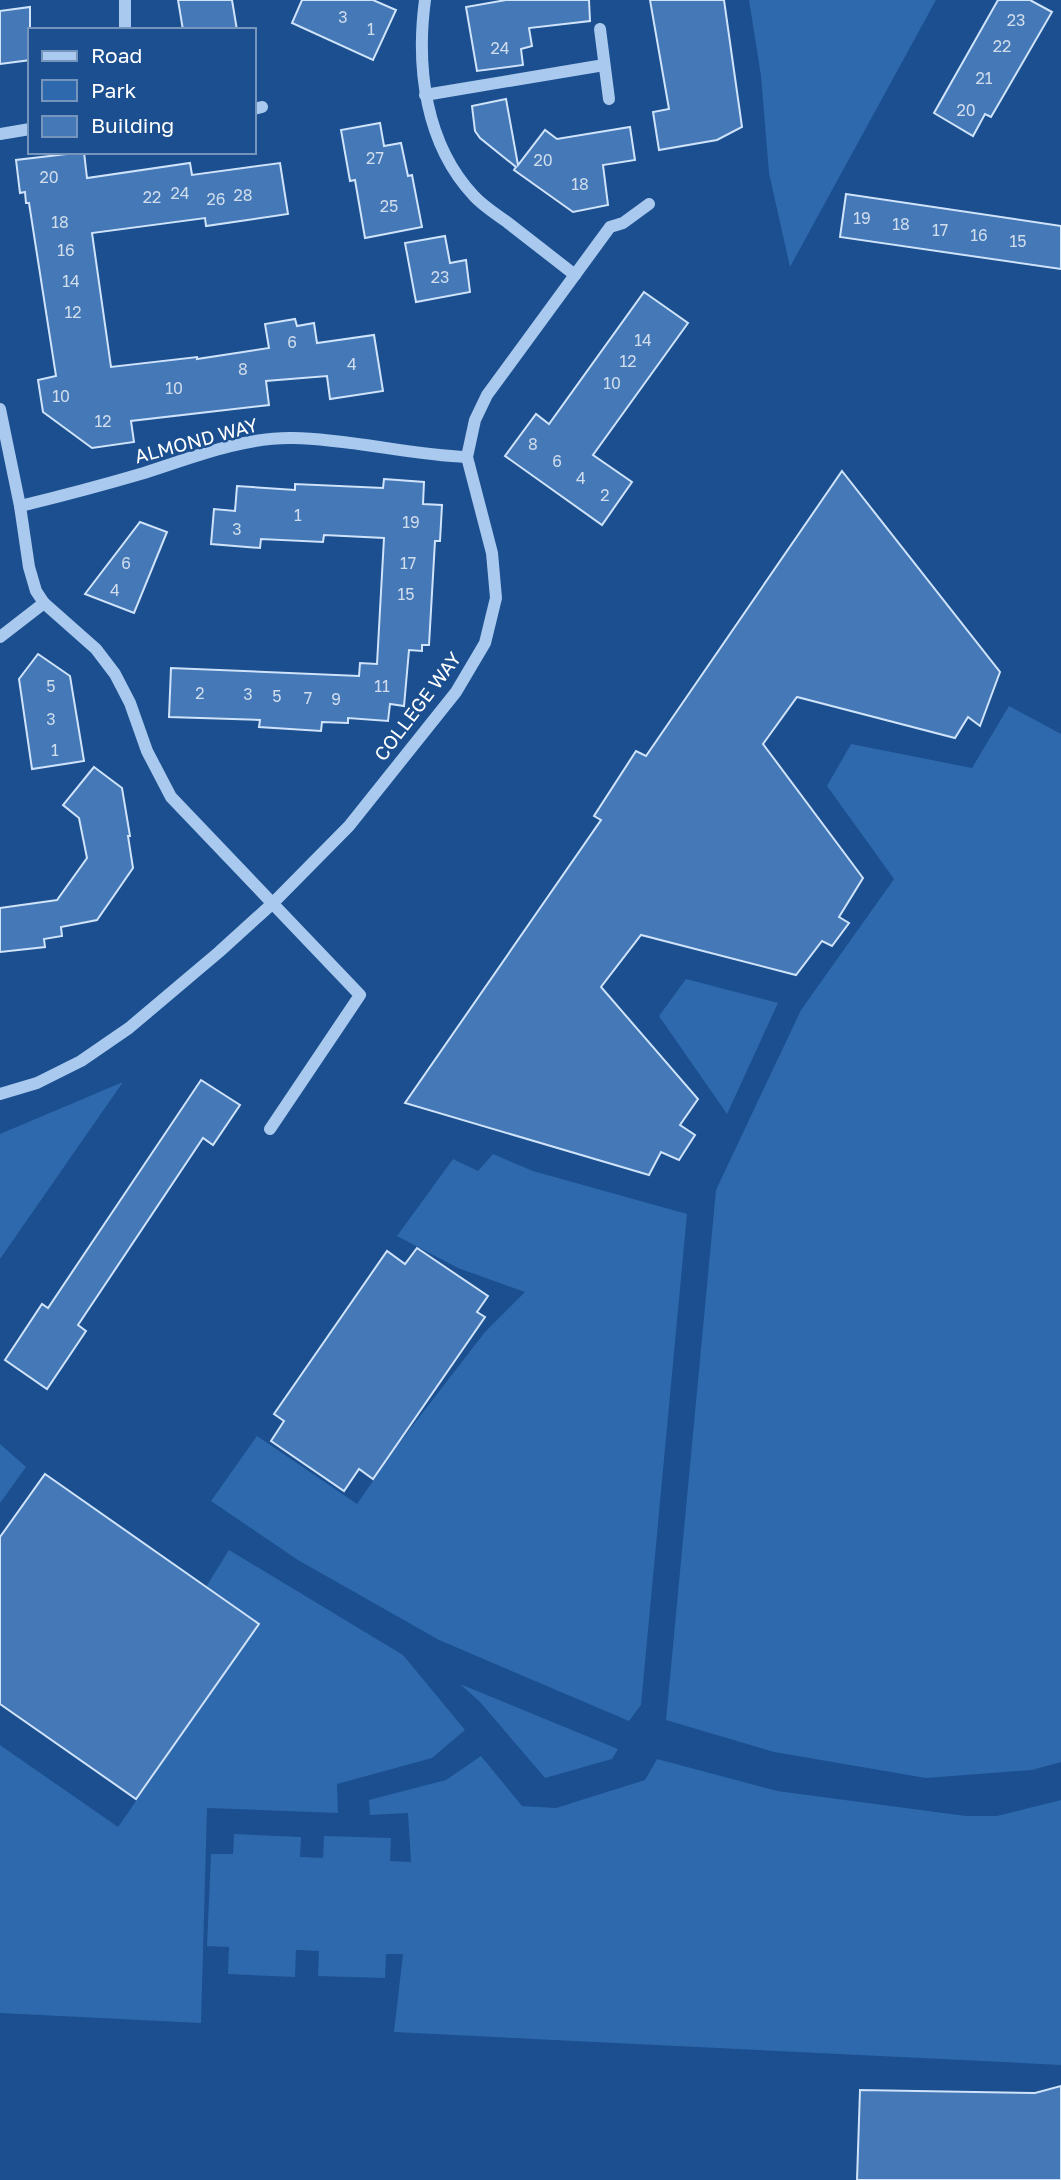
<svg xmlns="http://www.w3.org/2000/svg" width="1061" height="2180" font-family="'Golos Text',sans-serif">
<rect width="100%" height="100%" fill="#1b4f8f"/>
<g fill="#2e69ad">
<path d="M749 0H936L790 267 769 173 761 76Z"/>
<path d="M1009 706 1061 734V1762L1032 1770 926 1778 774 1752 666 1720 716 1190 801 1010 894 879 827 786 851 744 972 768Z"/>
<path d="M686 979 778 1003 727 1114 659 1016Z"/>
<path d="M123 1082 0 1259V1134Z"/>
<path d="M493 1154 533 1171 687 1214 641 1705 629 1721 439 1640 298 1560 211 1501 257 1436 357 1504 400 1442 485 1332 525 1292 458 1268 397 1236 453 1159 478 1171Z"/>
<path d="M0 1444 26 1467 0 1503Z"/>
<path d="M229 1550 403 1655 465 1730 432 1758 337 1784 338 1813 207 1808 201 2023 0 2013V1745L118 1827 259 1624 206 1587Z"/>
<path d="M460 1684 618 1749 612 1759 545 1778 480 1702Z"/>
<path d="M481 1756 522 1806 556 1808 645 1780 657 1759 777 1791 966 1816H997L1061 1800V2065L394 2032 403 1954H386L385 1978 318 1976 319 1951 296 1950 295 1977 228 1974 229 1947 207 1946 211 1854H233L234 1834 301 1837 300 1857 323 1858 324 1836 391 1838 390 1861 411 1862 408 1813 370 1815 369 1800 446 1780Z"/>
</g>
<g fill="#4478b7" stroke="#cfe3fa" stroke-width="2">
<path d="M178 0H232L237 30H183Z"/>
<path d="M302 0H373L396 10 373 60 292 23Z"/>
<path d="M506 0H589L590 21 529 28 532 46 521 49 523 65 477 71 466 7Z"/>
<path d="M650 0H724L742 127 717 140 659 150 653 112 669 109Z"/>
<path d="M998 0H1030L1052 12 991 117 985 114 973 136 934 113Z"/>
<path d="M30 7V60L0 64V11Z"/>
<path d="M506 99 518 165 545 130 557 139 630 127 635 160 603 165 608 205 573 212 514 170 516 167 480 138 475 131 472 106Z"/>
<path d="M380 123 384 146 401 143 408 176 412 175 422 227 365 238 355 180 350 181 341 130Z"/>
<path d="M84 152 87 178 190 163 192 175 280 163 288 214 206 226 205 218 92 233 111 367 197 357V359L269 348 265 324 295 319 297 326 314 323 317 343 374 335 383 391 330 399 327 376 266 381 269 405 131 421 134 442 92 448 43 412 38 380 56 376 29 203H26L25 192 20 193 16 160Z"/>
<path d="M846 194 1061 226V269L840 237Z"/>
<path d="M445 236 450 263 466 260 470 292 416 302 405 243Z"/>
<path d="M644 292 688 323 593 455 632 482 602 525 505 456 536 414 549 424Z"/>
<path d="M842 471 1000 672 980 726 968 717 955 738 797 697 763 744 863 878 839 917 849 923 832 946 822 941 796 975 641 935 601 987 698 1099 680 1125 695 1135 679 1160 661 1152 649 1175 405 1103 601 820 594 816 636 751 646 756Z"/>
<path d="M384 479 424 482 423 504 442 505 440 541H435L429 645H422V651L409 650 404 706 390 704 388 721 348 718V723L322 722 321 731 259 727 260 720 169 717 171 668 359 676 360 663 377 664 384 538 324 535 323 542 261 539 260 548 211 544 214 509 235 511 237 486 295 490V484L383 488Z"/>
<path d="M140 522 167 532 134 613 85 594Z"/>
<path d="M38 654 70 676 84 761 32 769 19 679Z"/>
<path d="M94 767 122 788 130 836H128L133 868 97 920 61 927 62 936 44 939 45 947 0 952V908L57 900 87 858 79 818 63 805Z"/>
<path d="M201 1080 240 1105 213 1145 203 1138 78 1325 86 1331 47 1389 5 1360 42 1304 48 1308Z"/>
<path d="M417 1248 488 1296 477 1312 485 1317 373 1479 359 1469 344 1491 271 1441 284 1421 274 1414 387 1251 405 1264Z"/>
<path d="M45 1474 259 1624 136 1799 0 1704V1537Z"/>
<path d="M1061 2086V2180H857L860 2090 1035 2093Z"/>
</g>
<g fill="none" stroke-linecap="round" stroke-linejoin="round">
<g stroke="#a9c9ee" stroke-width="12">
<path d="M425 0C416 67 425 144 474 196 483 206 496 214 507 222 530 240 552 257 575 275"/>
<path d="M600 29 609 99"/>
<path d="M125 30V0"/>
<path d="M425 95 604 65"/>
<path d="M254 109 262 107"/>
<path d="M0 134 30 129"/>
<path d="M0 409 20 506 29 567 36 591 44 603 96 649 115 674 130 703 147 751 171 797 360 995 270 1129"/>
<path d="M20 506C62 496 103 485 144 473 191 458 243 437 293 438 352 439 409 455 467 457"/>
<path d="M0 637 44 603"/>
<path d="M0 1094 37 1083 81 1061 129 1028 219 952 273 903 349 826 456 692 485 643 496 598 492 553 467 457 475 420 487 395 610 227 623 223 649 204"/>
</g>
</g>
<g text-anchor="middle" dominant-baseline="central" stroke-width="5" stroke-linejoin="round" paint-order="stroke">
<g font-size="16" fill="#d0dded">
<text x="343" y="17">3</text>
<text x="1016" y="20">23</text>
<text x="371" y="29">1</text>
<text x="1002" y="46">22</text>
<text x="500" y="48">24</text>
<text x="984" y="78">21</text>
<text x="966" y="110">20</text>
<text x="375" y="158">27</text>
<text x="543" y="160">20</text>
<text x="49" y="177">20</text>
<text x="580" y="184">18</text>
<text x="180" y="193">24</text>
<text x="243" y="195">28</text>
<text x="152" y="197">22</text>
<text x="216" y="199">26</text>
<text x="389" y="206">25</text>
<text x="862" y="218">19</text>
<text x="60" y="222">18</text>
<text x="901" y="224">18</text>
<text x="940" y="230">17</text>
<text x="979" y="235">16</text>
<text x="1018" y="241">15</text>
<text x="66" y="250">16</text>
<text x="440" y="277">23</text>
<text x="71" y="281">14</text>
<text x="73" y="312">12</text>
<text x="643" y="340">14</text>
<text x="292" y="342">6</text>
<text x="628" y="361">12</text>
<text x="352" y="364">4</text>
<text x="243" y="369">8</text>
<text x="612" y="383">10</text>
<text x="174" y="388">10</text>
<text x="61" y="396">10</text>
<text x="103" y="421">12</text>
<text x="533" y="444">8</text>
<text x="557" y="461">6</text>
<text x="581" y="478">4</text>
<text x="605" y="495">2</text>
<text x="298" y="515">1</text>
<text x="411" y="522">19</text>
<text x="237" y="529">3</text>
<text x="126" y="563">6</text>
<text x="408" y="563">17</text>
<text x="115" y="590">4</text>
<text x="406" y="594">15</text>
<text x="51" y="686">5</text>
<text x="382" y="686">11</text>
<text x="200" y="693">2</text>
<text x="248" y="694">3</text>
<text x="277" y="696">5</text>
<text x="308" y="698">7</text>
<text x="336" y="699">9</text>
<text x="51" y="719">3</text>
<text x="55" y="750">1</text>
</g>
<g font-size="19" fill="#fff" stroke="#1b4f8f">
<text transform="translate(196 440) rotate(-15)">ALMOND WAY</text>
<text transform="translate(417 706) rotate(-53)">COLLEGE WAY</text>
</g>
</g>
<rect x="28" y="28" width="228" height="126" fill="#1b4f8f" stroke="#7695bc" stroke-width="2"/>
<rect x="42" y="51" width="35" height="10" fill="#a9c9ee" stroke="#7695bc" stroke-width="2"/>
<text x="91" y="63" font-size="21" fill="#ffffff">Road</text>
<rect x="42" y="80" width="35" height="21" fill="#2e69ad" stroke="#7695bc" stroke-width="2"/>
<text x="91" y="98" font-size="21" fill="#ffffff">Park</text>
<rect x="42" y="116" width="35" height="21" fill="#4478b7" stroke="#7695bc" stroke-width="2"/>
<text x="91" y="133" font-size="21" fill="#ffffff">Building</text>
</svg>
